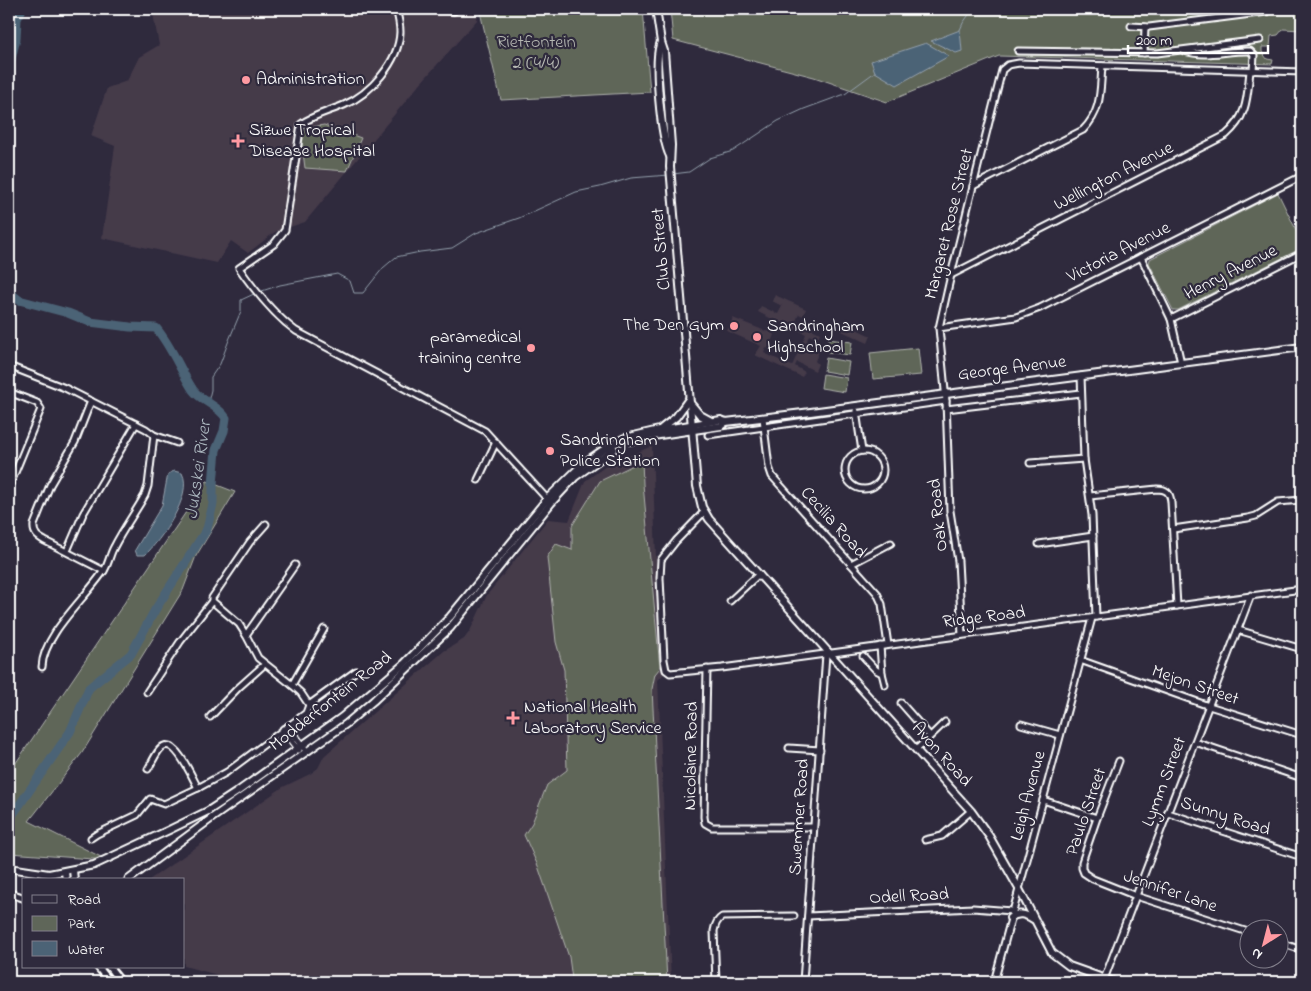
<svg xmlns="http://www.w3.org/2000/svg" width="1311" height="991" font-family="'Indie Flower',sans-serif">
<rect width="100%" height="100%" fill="#2f2a3d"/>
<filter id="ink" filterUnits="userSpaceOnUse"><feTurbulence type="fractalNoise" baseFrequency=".02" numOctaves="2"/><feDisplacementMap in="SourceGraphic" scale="10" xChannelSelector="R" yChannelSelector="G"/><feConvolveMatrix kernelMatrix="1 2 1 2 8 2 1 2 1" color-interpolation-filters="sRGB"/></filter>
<g filter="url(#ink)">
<g fill="#453a4a" fill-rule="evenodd">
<path d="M157 9H478L477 20 419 85 305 222 275 232 248 253 231 241 217 263 102 238 115 146 91 136 107 88 127 81 139 57 159 45 153 14Z"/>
<path d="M775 295 806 309 803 316 799 314 796 321 820 333 817 339 809 335 807 340 821 347 815 361 818 364 815 371 797 362 795 366 805 372 802 377 755 355 761 346 727 331 733 318 768 332 774 320 758 312 761 306 778 314 782 306 772 301ZM778 321 806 334 792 366 764 353 766 348 768 349 774 335 772 333Z"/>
<path d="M837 320 871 336 868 343 833 327Z"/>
<path d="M652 446 656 558 666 672 658 680 671 982H244L184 966V880H149L283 787 310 774 318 768 324 756 444 651 464 639 470 631 487 595 548 519 569 521 585 481 606 466Z"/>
</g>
<g fill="#5f6659" stroke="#afb2ac">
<path d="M481 9H643L650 92 501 100 481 16Z"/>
<path d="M670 9H1302V30L1283 29 1278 35 1271 36 1270 47H1262V52L1267 59 1273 60 1272 64 999 56 887 102 814 77 673 40Z"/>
<path d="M324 125 361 138 347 171 305 168 300 129Z"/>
<path d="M1278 193 1302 242V248L1178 310H1173L1149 263 1150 259Z"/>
<path d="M828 339 852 342 850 355 827 352Z"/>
<path d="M918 348 921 375 873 379 870 353Z"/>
<path d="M826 358 849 362 847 375 824 371Z"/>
<path d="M823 374 847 378 845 392 821 388Z"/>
<path d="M642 461 643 484 660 668 655 674 652 689 667 982H564L572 979 569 957 538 866 524 835 532 823 547 785 567 770 564 670 556 642 547 557 556 544 572 550V526L600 481Z"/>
<path d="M207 481 235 492 196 556 183 590 82 753 29 821 107 860 9 853V773Z"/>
</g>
<g fill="#4c6376" stroke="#94a1ad">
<path d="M960 30 962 51 956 53 931 41Z"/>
<path d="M926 43 949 56 897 85 875 72 871 61Z"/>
<path d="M174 471 182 473C194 495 160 541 145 555H137L135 550 162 505 168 474Z"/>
</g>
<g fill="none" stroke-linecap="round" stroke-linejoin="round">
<g stroke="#94a1ad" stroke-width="1">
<path d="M960 30 963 23 973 9"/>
<path d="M673 174 689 172 710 158 733 151 778 121 804 109 845 94 875 72"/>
<path d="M259 292 280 285 337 274 350 281 354 293H363L383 268 396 257 420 252 452 248 476 233 519 218 576 192 600 187 631 178 669 175"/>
<path d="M208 402 211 390V377L220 364 229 340 241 311V300L256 293"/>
</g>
<g stroke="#4c6376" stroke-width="9">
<path d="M9 67 16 39 17 19 22 9"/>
<path d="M9 292 19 300 68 313 90 322 130 327 156 328C172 347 180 370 193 390 202 402 218 405 226 418L224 431 216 450 213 484V504L207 529 155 610 131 654 89 688 70 732 9 820"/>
</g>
<defs>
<g id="minor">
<path d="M396 9C398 16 400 24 400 32 399 62 370 94 344 105 330 111 313 115 301 124L285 230 274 244 239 268C255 291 273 314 296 331L485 431 549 501"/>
<path d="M444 9 454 11"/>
<path d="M1131 26 1149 27 1267 12"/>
<path d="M1018 51 1157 53 1260 40"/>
<path d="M1184 51C1206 58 1227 50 1250 51L1254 55 1253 71"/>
<path d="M1144 53 1145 27"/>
<path d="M973 186 1083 130C1102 111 1100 91 1102 66"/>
<path d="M1141 257 1171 319 1181 363"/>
<path d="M951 275 1226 135C1248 116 1247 97 1250 71"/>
<path d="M1171 319 1302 253"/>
<path d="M939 328 1016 317 1040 308 1302 176"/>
<path d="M9 366 65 388 146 429 154 435 177 443"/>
<path d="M1081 376 1084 459 1092 515 1096 617"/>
<path d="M9 392 37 403 41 409 9 487"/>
<path d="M91 401 75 442 50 485 34 525C33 534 38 537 45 541L104 571"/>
<path d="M946 409 1081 393"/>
<path d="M856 411 862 451"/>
<path d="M763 418 769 467 772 476 877 593 882 604 888 645"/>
<path d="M708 435 946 401"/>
<circle cx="864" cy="470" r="19"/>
<path d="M1030 463 1084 459"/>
<path d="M478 480 496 442"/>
<path d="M1090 496 1157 489C1166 489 1170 492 1171 502L1177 606"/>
<path d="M704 512 676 541 661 560 660 578 664 660 666 670 670 673 722 668 1302 589"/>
<path d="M1173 529 1248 518 1256 516 1278 502 1302 500"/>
<path d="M1039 544 1093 536"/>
<path d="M67 551 83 514 136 424"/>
<path d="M851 564 891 543"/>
<path d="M212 601 239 624 246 635 258 658 292 685 301 693 309 705"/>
<path d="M730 601 759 574"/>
<path d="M1238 630 1302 649"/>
<path d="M246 635 295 565"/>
<path d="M962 635 958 561 950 511 946 401 939 328 951 275 1002 70 1008 65 1019 63 1302 72"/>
<path d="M880 646 882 673 885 685"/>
<path d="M863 656 876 670 882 673"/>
<path d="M1080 660 1209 706 1302 735"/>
<path d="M42 667C43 634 88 596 105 569 109 562 110 554 114 547 123 529 135 513 145 495L148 486 154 435"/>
<path d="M707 669 704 817 705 823 712 827H813"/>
<path d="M292 685 324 629"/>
<path d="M147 692 180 642 212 601V598L250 542 266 524"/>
<path d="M901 703 930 736"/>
<path d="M309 705 356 671"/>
<path d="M210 717 238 688 265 664"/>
<path d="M1021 724 1060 735"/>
<path d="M288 726 306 751"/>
<path d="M283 729 299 750"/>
<path d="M1195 742 1302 778"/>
<path d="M789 748 820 750"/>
<path d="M916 750 945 722"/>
<path d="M1119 761 1097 818 1082 862V868L1084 873 1093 879 1136 896 1248 932"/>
<path d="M148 769C152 763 158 748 164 746 177 741 193 779 198 788"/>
<path d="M1043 800 1097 818"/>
<path d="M1168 813 1302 857"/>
<path d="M91 838 97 834 137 815 150 799 164 804 198 788 227 772 306 713 309 705"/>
<path d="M925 840 942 836 971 811"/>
<path d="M808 916 973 908 1012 911"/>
<path d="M1278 942 1302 950"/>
<path d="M716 982 714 931C715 925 717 920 722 917L794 916"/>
<path d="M803 982 826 654"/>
<path d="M994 982 1092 618"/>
<path d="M1103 982 1251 595"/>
</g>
<g id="major">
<path d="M656 9 661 42 664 51 671 145 670 167 697 486 702 507 709 519 971 811 989 836 1018 887 1052 953 1069 966 1114 982"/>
<path d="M661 42C653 58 661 139 670 156"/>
<path d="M690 403 700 415 711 421"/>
<path d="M662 428 676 417 689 399"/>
<path d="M630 441 646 437 721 426 726 422"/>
<path d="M9 868 49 874 94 865 169 830 208 811 237 792 342 717 404 664 450 617 547 499 584 463 606 448 625 438 659 430 721 420 726 422 803 413 1302 347"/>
<path d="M73 870 74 880"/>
<path d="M65 872 66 880"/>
<path d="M128 880 212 818 346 724 373 701 450 628 551 503 575 477 614 449"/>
<path d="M9 893 24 898"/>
<path d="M1010 918C1018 912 1025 914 1033 919"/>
<path d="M98 967 110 982"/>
<path d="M109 967 121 982"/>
</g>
</defs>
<use href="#minor" stroke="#fff" stroke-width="9"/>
<use href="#major" stroke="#fff" stroke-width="10"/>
<use href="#minor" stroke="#2f2a3d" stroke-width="5"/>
<use href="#major" stroke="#2f2a3d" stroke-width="6"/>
</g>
</g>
<g fill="#ff9aa2" stroke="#2f2a3d" stroke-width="2">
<circle cx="246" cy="80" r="5"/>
<path d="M235.5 133.5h5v5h5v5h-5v5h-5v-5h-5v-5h5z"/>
<circle cx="734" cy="326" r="5"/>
<circle cx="757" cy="337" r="5"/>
<circle cx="531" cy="348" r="5"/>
<circle cx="550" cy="451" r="5"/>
<path d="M510.5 710.5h5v5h5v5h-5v5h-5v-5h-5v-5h5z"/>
</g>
<g text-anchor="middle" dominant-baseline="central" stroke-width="4.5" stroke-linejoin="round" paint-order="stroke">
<g font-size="18" fill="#b7bab4" stroke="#2f2a3d">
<text x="536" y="43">Rietfontein<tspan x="536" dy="21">2 (4/4)</tspan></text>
</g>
<g font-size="18" fill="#fff" stroke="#2f2a3d" text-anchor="start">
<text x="256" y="80">Administration</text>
<text x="249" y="131">Sizwe Tropical<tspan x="249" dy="21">Disease Hospital</tspan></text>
<text x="724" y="326" text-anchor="end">The Den Gym</text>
<text x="767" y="327">Sandringham<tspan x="767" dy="21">Highschool</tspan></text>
<text x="521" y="338" text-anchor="end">paramedical<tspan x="521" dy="21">training centre</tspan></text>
<text x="560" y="441">Sandringham<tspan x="560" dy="21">Police Station</tspan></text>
<text x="524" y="708">National Health<tspan x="524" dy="21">Laboratory Service</tspan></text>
</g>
<g font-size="18" fill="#fff" stroke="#2f2a3d">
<text transform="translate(1114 177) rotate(-27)">Wellington Avenue</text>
<text transform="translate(950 224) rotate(-76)">Margaret Rose Street</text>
<text transform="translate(662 249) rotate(-95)">Club Street</text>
<text transform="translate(1119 253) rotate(-27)">Victoria Avenue</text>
<text transform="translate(1231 273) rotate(-27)">Henry Avenue</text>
<text transform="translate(1012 369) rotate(-7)">George Avenue</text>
<text transform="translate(939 515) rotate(-96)">Oak Road</text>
<text transform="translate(833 523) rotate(48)">Cecilia Road</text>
<text transform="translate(984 618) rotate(-7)">Ridge Road</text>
<text transform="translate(1195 686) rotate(19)">Mejon Street</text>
<text transform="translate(331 702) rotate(-38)">Modderfontein Road</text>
<text transform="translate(941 755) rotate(48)">Avon Road</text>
<text transform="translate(692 756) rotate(-89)">Nicolaine Road</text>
<text transform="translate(1165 782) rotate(-69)">Lymm Street</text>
<text transform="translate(1029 796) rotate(-75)">Leigh Avenue</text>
<text transform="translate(1087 812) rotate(-71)">Paulo Street</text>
<text transform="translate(800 817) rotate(-86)">Swemmer Road</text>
<text transform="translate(1225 817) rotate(18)">Sunny Road</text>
<text transform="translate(1170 892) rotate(19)">Jennifer Lane</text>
<text transform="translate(909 897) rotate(-3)">Odell Road</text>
</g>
<g font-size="19" font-style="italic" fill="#aeb9c1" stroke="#2f2a3d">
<text transform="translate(199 470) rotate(-82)">Jukskei River</text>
</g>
</g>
<rect width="1311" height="991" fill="none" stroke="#2f2a3d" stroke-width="30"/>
<rect x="15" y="15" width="1281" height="961" fill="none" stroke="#fff" stroke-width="2" filter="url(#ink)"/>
<rect x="22" y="878" width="162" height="90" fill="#2f2a3d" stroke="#827f8b"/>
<rect x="32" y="895" width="25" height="8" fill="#2f2a3d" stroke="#827f8b"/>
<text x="68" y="904" font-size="15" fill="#ffffff">Road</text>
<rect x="32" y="916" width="25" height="15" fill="#5f6659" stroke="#827f8b"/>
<text x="68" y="928" font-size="15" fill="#ffffff">Park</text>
<rect x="32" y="941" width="25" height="15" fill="#4c6376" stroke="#827f8b"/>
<text x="68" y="954" font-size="15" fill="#ffffff">Water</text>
<g transform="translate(1264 944) rotate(216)"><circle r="24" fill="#2f2a3d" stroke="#827f8b"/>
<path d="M0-4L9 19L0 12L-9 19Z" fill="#ff9aa2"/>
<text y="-8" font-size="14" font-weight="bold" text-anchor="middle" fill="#ffffff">N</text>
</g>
<path d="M1128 45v8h140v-8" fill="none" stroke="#ffffff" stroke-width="2.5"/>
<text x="1136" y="45" font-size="15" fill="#ffffff" stroke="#2f2a3d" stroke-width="4" paint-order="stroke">200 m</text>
</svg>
